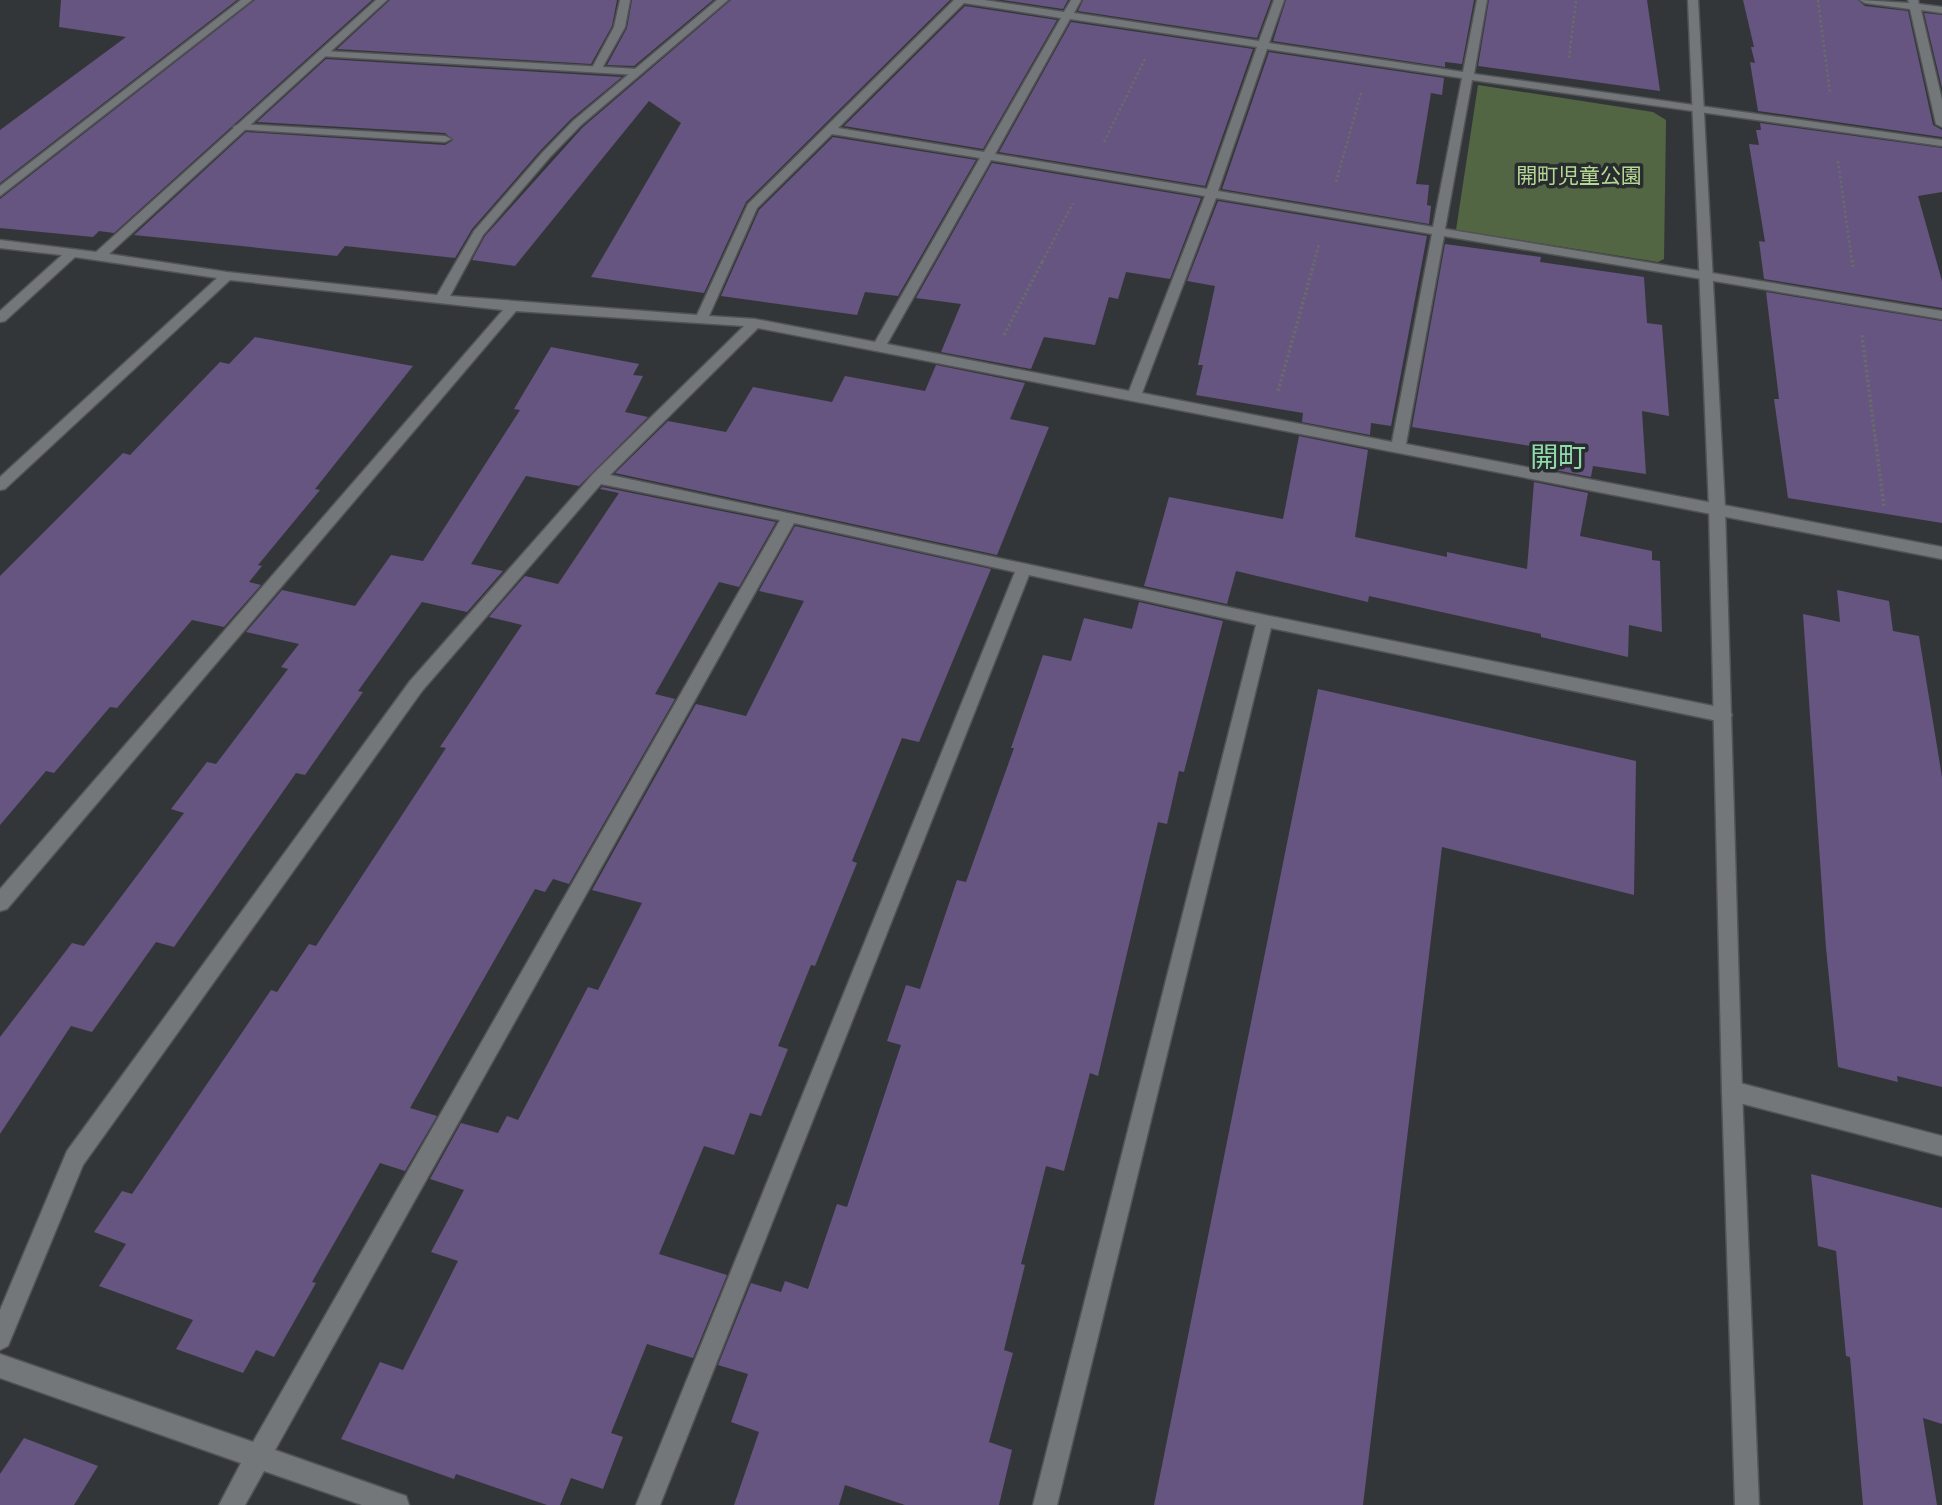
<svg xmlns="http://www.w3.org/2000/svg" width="1942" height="1505" font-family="Helvetica,'Noto Sans JP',sans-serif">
<rect width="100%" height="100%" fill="#333638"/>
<path fill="#536643" d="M1478 85 1653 112 1666 120 1664 259 1658 262 1456 230Z"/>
<g fill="#655580">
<path d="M61 0H237L0 183V130L126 37 59 27Z"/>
<path d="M255 0H372L114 233 99 231 93 237 0 228V199Z"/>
<path d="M390 0H617L612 26 591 64 337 49Z"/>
<path d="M632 0H713L634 66 607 65 627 28Z"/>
<path d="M731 0H950L746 202 704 293 591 277 681 123 649 101 515 266 472 260 485 236 583 127Z"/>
<path d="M1002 0H1068L1063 9Z"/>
<path d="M1083 0H1271L1257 38 1078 11Z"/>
<path d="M1286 0H1474L1462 64 1445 62V67L1273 41Z"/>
<path d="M1489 0H1647L1660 91 1478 66Z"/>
<path d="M1743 0H1858L1865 6 1908 11 1933 125 1942 130V137L1758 111 1750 62 1755 63 1751 47H1754Z"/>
<path d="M965 6 1057 20 983 149 844 126Z"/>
<path d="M1924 13 1942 15V88Z"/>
<path d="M1071 22 1253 49 1205 186 999 152Z"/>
<path d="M1269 52 1444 78 1442 95 1431 93 1416 184 1429 185 1427 205 1431 206 1429 224 1222 189Z"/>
<path d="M326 59 622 77 571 119 540 151 472 229 455 258 345 246 337 256 134 235 246 132 445 145 453 140 445 133 257 122Z"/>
<path d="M1760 123 1942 148V192L1918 196 1942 281V308L1764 279 1759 241 1765 242 1749 144 1759 145 1756 130H1761Z"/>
<path d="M833 137 976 160 898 296 865 292 857 315 721 296 759 210Z"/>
<path d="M992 163 1201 198 1170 279 1126 272 1118 299 1109 297 1095 345 1044 337 1031 369 941 352 961 304 916 298Z"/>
<path d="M1218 201 1427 236 1391 426 1371 423 1370 435 1302 422 1303 413 1196 395 1203 365H1198L1215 286 1187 281Z"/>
<path d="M1445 244 1541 257 1540 262 1644 277 1647 323 1662 325 1669 416 1642 411 1646 474 1593 466 1591 477 1535 466 1537 447 1412 427Z"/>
<path d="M1766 292 1942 321V523L1788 498 1774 399H1779Z"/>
<path d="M255 337 413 366 315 489 320 490 258 565 262 566 249 582 261 585 224 627 192 620 117 708 110 707 54 773 46 771 0 825V576L123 453 130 455 220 362 229 364Z"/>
<path d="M551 347 639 364 633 375 643 376 625 412 648 417 579 486 526 476 471 564 503 571 467 612 422 602 358 691 363 692 305 775 296 773 174 947 156 942 92 1032 71 1026 0 1134V1037L72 943 84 946 184 813 171 809 207 762 216 764 288 669 281 667 299 644 246 632 282 590 355 606 391 555 423 561 520 410 514 409Z"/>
<path d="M936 365 1025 383 1010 419 1049 427 997 555 615 473 668 421 726 432 753 387 832 402 845 376 925 391Z"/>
<path d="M1299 436 1368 450 1355 537 1447 557V552L1527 569 1534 482 1588 493 1580 536 1652 551V560L1660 561 1662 632 1629 625 1628 657 1541 637V634L1369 596 1368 602 1236 571 1227 604 1144 586 1169 497 1283 519Z"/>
<path d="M602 487 776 522 739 587 719 582 655 694 675 699 569 884 553 879 545 892 535 889 410 1108 437 1116 405 1171 380 1163 312 1282 316 1283 274 1357 256 1350 243 1373 176 1349 193 1320 99 1286 126 1244 94 1232 122 1191 132 1194 271 990 277 992 309 944 316 946 446 748 440 747 522 625 489 617 525 576 558 584 619 493 600 489Z"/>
<path d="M795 526 991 569 919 742 902 738 852 861 857 863 815 966 811 965 778 1046 788 1049 761 1116 750 1113 734 1155 704 1146 659 1254 727 1275 693 1358 647 1344 611 1433 623 1437 603 1489 571 1478 560 1505H547L456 1474 454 1479 341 1439 380 1362 403 1370 458 1261 431 1252 464 1190 430 1179 461 1123 498 1133 507 1116 518 1120 588 987 598 990 642 903 592 890 696 704 746 716 804 601 759 591Z"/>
<path d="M1837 590 1889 601 1893 631 1919 636 1942 777V1087L1897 1076 1898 1082 1838 1067 1826 948 1803 614 1840 622Z"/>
<path d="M1139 602 1223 621 1184 772 1179 771 1167 824 1158 822 1098 1076 1090 1073 1064 1171 1046 1166 1021 1264 1025 1265 1004 1350 1013 1353 989 1442 1012 1450 999 1505H905L845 1485 839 1505H734L759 1432 731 1422 748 1374 718 1365 751 1283 781 1292 785 1281 808 1289 837 1204 847 1207 901 1045 887 1041 906 985 920 989 957 880 966 882 1014 748H1011L1043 655 1071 661 1084 618 1132 629Z"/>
<path d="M1318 689 1636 761 1634 895 1442 847 1363 1505H1154Z"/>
<path d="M1811 1174 1942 1208V1424L1923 1418 1937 1505H1863L1850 1357 1846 1356 1836 1251 1818 1246Z"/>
<path d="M24 1438 98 1466 74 1505H0V1474Z"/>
</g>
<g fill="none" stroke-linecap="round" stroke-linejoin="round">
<defs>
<g id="lane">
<path d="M324 51 638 69 643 72 638 75 320 56 319 54Z"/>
<path d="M239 124 445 136 451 139 445 142 235 129 233 127Z"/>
</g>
<g id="street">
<path d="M241 0H252L0 196V186Z"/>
<path d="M376 0H387L109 254 227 272 437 295 474 231 542 153 573 121 717 0H728L581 125 550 157 483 235 450 296 697 315 748 204 954 0H984L1064 12 1071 0H1081L1074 13 1259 41 1274 0H1284L1269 43 1463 72 1477 0H1487L1474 74 1942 140V146L1472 80 1445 229 1942 311V319L1444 236 1406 444 1942 547V559L758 328 610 475 1265 615 1723 708 1729 710 1732 715 1729 720 1723 722 1271 628 1057 1505H1033L1256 625 1029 575 660 1505H636L1015 572 794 523 275 1450 397 1493 406 1496 409 1505H362L264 1471 245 1505H219L241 1463 0 1378V1354L253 1442 780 520 601 484 422 691 83 1165 8 1346 0 1350V1310L67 1151 410 681 593 474 744 326 516 311 7 909 0 911V889L503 310 230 280 5 489 0 490V477L217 278 75 257 5 321 0 322V311L62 255 0 248V240L96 252ZM964 3 1061 18 984 152 838 128ZM1070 19 1257 47 1207 189 995 154ZM1267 49 1462 78 1433 227 1218 191ZM832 134 980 158 875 342 755 319 709 316 757 208ZM991 160 1205 196 1129 391 887 344ZM1216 198 1432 234 1392 442 1142 393Z"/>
<path d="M620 0H630L625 27 601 70H593L592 68 614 27Z"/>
<path d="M1860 0 1909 3 1908 0H1918L1919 4 1942 7V13L1921 10 1942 100V127L1936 124 1910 9 1865 3Z"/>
<path d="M1732 1081 1942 1136V1156L1732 1101 1725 1098 1722 1091 1725 1084Z"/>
</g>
<path id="secondary" d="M1688 0H1698L1725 508 1742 1091 1759 1505H1735L1722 1091 1709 508Z"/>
</defs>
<use href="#lane" stroke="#515355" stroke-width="3"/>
<use href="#street" stroke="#515355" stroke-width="3"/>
<use href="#secondary" stroke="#515355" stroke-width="3"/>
<g stroke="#686a6c" stroke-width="2.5" stroke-dasharray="2.5 2.5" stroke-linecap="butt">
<path d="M1818 0 1830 94"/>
<path d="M1569 58 1576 0"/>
<path d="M1104 142 1145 59"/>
<path d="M1838 161 1852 262"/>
<path d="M1336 182 1361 93"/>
<path d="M1042 262 1073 203"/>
<path d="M1314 262 1319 244"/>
</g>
<g stroke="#686a6c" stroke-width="3.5" stroke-dasharray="2.5 2.5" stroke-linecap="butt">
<path d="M1852 260 1853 267"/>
<path d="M1004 335 1043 260"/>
<path d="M1862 335 1884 507"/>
<path d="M1278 391 1315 260"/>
</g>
<use href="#lane" fill="#747779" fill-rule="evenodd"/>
<use href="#street" fill="#747779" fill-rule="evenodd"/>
<use href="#secondary" fill="#747779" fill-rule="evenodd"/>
</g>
<g text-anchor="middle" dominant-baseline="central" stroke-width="7" stroke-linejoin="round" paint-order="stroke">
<g font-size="21" fill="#b5d994" stroke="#292c2e">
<text x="1579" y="175">開町児童公園</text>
</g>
<g font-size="28" fill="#8edaab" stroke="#292c2e">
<text x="1558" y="457">開町</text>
</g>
</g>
</svg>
